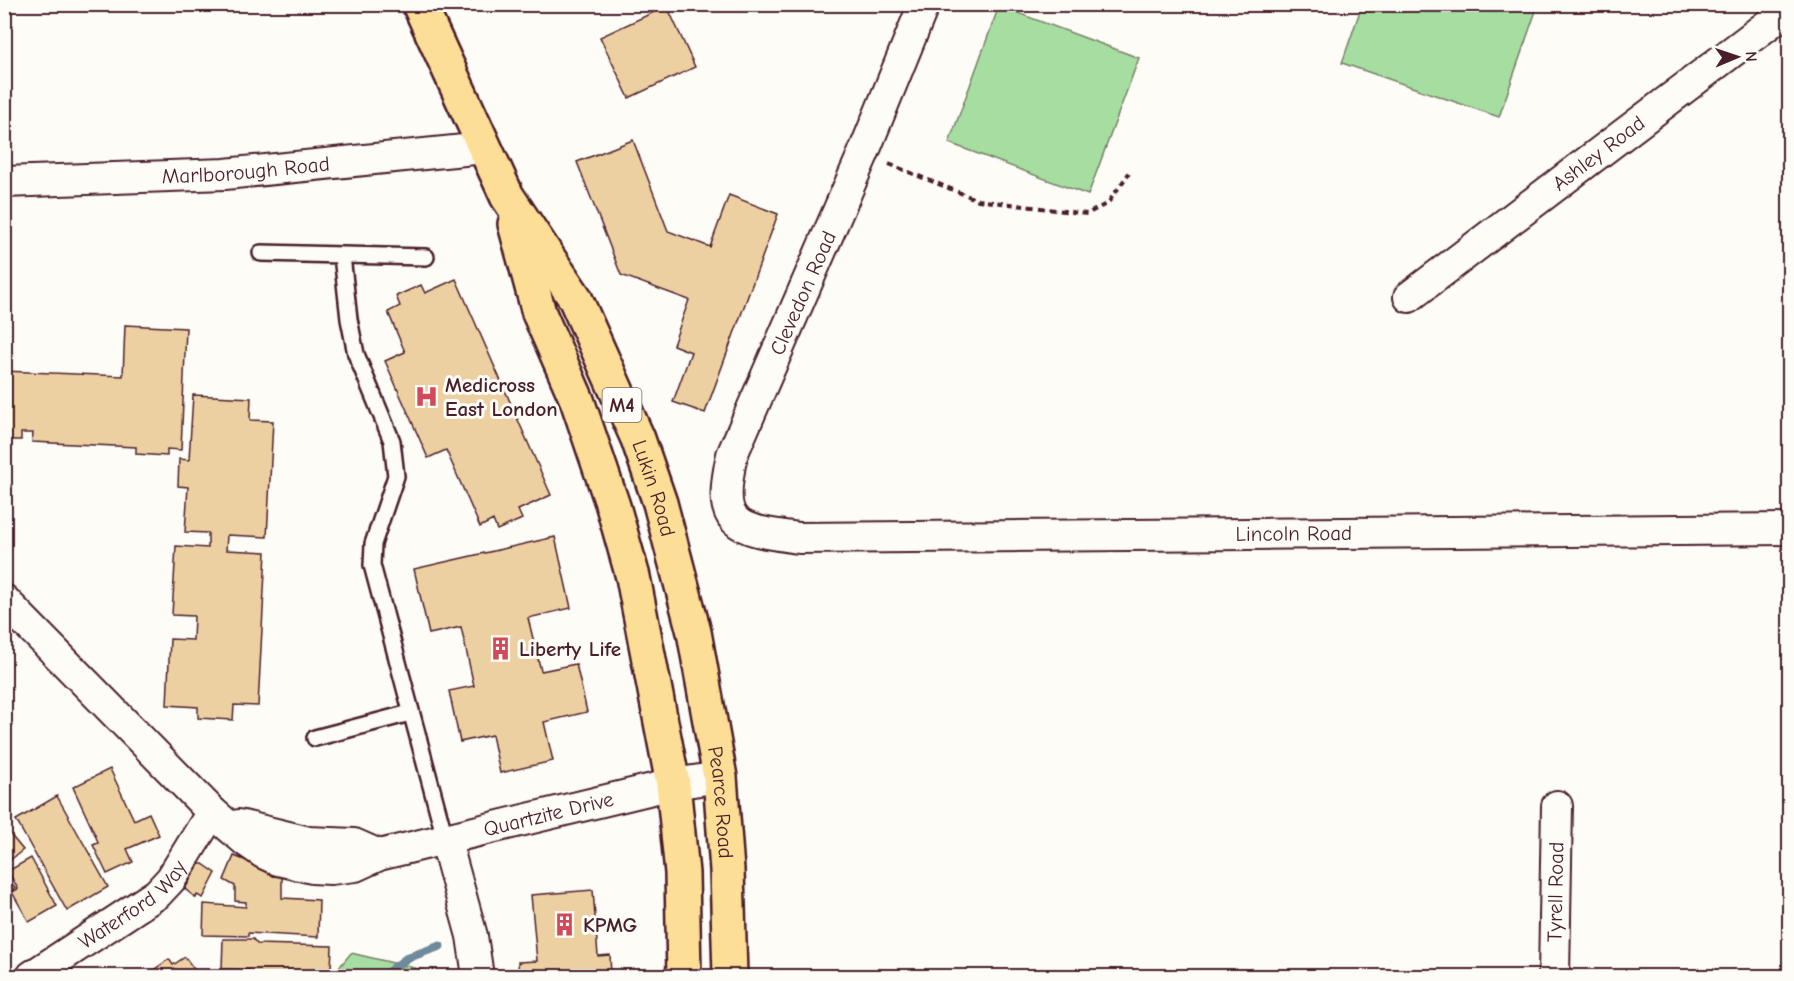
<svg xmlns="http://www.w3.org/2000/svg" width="1794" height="981" font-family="'Comic Neue',sans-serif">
<rect width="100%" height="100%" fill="#fdfcf7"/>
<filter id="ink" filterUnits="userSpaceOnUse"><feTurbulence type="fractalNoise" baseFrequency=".0167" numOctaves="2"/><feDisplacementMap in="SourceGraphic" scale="12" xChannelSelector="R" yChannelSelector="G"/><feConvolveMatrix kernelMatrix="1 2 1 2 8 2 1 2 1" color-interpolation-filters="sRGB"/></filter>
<g filter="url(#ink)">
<g fill="#a6dea1" stroke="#787e66" stroke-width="1.5">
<path d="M1362 5H1538L1499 117 1342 63Z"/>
<path d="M999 6 1139 58 1088 195 949 143Z"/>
<path d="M351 953 444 975 332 976Z"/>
</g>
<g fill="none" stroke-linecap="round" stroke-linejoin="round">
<path stroke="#6e8a9b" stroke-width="9" d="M383 976 407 958 440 946"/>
</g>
<g fill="#edd0a1" stroke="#4a1f2b" stroke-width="1.5">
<path d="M667 6 695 67 629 98 600 37Z"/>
<path d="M633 140 668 231 710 247 729 195 778 214 705 413 673 402 691 352 673 345 689 300 621 275 577 162Z"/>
<path d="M456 279 551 495 518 510 522 519 497 530 493 520 480 527 446 450 428 458 385 361 405 352 388 312 400 306 396 296 421 285 425 293Z"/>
<path d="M125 325 186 328 181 450 167 449V456L136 454V447L32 442 33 433H21V440H4V371L123 376Z"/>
<path d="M193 395 251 398 250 420 273 421 267 537 227 535 226 550 266 552 258 706 234 705 233 720 198 718V707L167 705 170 639 193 640 194 616 172 615 176 546 208 548V533L185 532 188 487 178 486 179 459 189 460Z"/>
<path d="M555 537 571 608 528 618 541 671 576 664 587 712 544 722 553 761 500 773 492 735 460 742 449 691 474 686 461 627 429 634 414 569Z"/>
<path d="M110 769 134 820 149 813 159 835 127 849 133 862 107 874 93 845 98 843 96 837 73 787Z"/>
<path d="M57 796 108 887 67 911 16 820Z"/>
<path d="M4 827 23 850 4 865Z"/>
<path d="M234 856 273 871V876L282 877V898L319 900 318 937 248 933V936L203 935 204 904 246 907V902L235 901V886L224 880Z"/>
<path d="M31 858 57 906 29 922 12 892 18 889 8 871Z"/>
<path d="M199 864H203L216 873 203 898 197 895 196 898 185 889Z"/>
<path d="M4 875 15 888 4 897Z"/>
<path d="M593 890 598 956 610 955 611 976H519L518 962 537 961 531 895Z"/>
<path d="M223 939H253L257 944 332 946 331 970H318V976H249V970L222 969Z"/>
<path d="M185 957 199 976H154L151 972 169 959 173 965Z"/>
</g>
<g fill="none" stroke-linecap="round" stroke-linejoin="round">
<defs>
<g id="lane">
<path d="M261 253 426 257"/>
<path d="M342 256 349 319 356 354 392 441 396 476 373 544 372 565 445 838"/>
<path d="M315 738 410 713"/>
</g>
<g id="street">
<path id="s1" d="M924 4 863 154 732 455C716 527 734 529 799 538L1790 529"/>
<path id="s2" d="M4 182 225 174 484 148"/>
<path id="s3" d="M1409 297 1790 8"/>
<path id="s4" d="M4 600 212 812 247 842 263 853 278 860 312 868 331 869 355 866 379 855 673 784 720 777"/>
<path d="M239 825 309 842 354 844 379 855"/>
<path d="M445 838 472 936 478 976"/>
<path id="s5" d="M32 976 157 894 171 879 212 812"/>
<path id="s6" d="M1554 976 1557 806"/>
</g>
<g id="primary">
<path id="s7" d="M419 4 507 196 575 298 638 439 660 503 694 632 720 777 727 870 730 976"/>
<path d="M515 224 539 313 577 400 613 506 633 577 673 784 682 873 684 976"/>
</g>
</defs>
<use href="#lane" stroke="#4a1f2b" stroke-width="20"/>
<use href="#street" stroke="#4a1f2b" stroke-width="34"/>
<use href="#primary" stroke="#4a1f2b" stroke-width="38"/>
<path stroke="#4a1f2b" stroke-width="4" stroke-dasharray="6 4.5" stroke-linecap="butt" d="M889 164 978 200 1087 214 1108 203 1129 173"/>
<use href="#lane" stroke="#fdfcf7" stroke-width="15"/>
<use href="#street" stroke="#fdfcf7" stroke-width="30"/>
<use href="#primary" stroke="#fdde96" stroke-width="33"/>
</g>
</g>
<defs>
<symbol id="hospital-bare" viewBox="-9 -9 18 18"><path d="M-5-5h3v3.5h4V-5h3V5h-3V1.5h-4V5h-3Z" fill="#d1495b" stroke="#fdfcf7" stroke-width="2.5" paint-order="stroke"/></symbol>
<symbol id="building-bare" viewBox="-9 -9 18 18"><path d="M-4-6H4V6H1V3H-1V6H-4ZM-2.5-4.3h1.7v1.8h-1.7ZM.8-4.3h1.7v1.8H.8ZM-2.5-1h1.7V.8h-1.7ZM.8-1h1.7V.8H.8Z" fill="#d1495b" stroke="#fdfcf7" stroke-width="2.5" paint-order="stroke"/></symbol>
</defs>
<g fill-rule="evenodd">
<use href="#hospital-bare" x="410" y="380" width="33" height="33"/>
<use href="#building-bare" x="484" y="632" width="33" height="33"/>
<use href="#building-bare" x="548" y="908" width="33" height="33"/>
</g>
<g text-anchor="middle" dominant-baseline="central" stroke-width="6" stroke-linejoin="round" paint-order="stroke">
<rect fill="#fdfcf7" stroke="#806168" stroke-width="1.5" x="602.5" y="388" width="39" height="34" rx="4.5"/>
<g font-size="20" font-weight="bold" fill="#4a1f2b">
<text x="622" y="405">M4</text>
</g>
<g font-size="21" fill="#4a1f2b" stroke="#fdfcf7">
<text stroke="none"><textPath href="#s3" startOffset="238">Ashley Road</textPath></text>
<text stroke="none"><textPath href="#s2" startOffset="242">Marlborough Road</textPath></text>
<text transform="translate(803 293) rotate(-66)">Clevedon Road</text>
<text stroke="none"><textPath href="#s7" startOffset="540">Lukin Road</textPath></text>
<text stroke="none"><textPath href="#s1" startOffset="1120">Lincoln Road</textPath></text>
<text stroke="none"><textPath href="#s7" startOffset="862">Pearce Road</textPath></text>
<text stroke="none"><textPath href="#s4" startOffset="658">Quartzite Drive</textPath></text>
<text stroke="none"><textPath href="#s6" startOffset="84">Tyrell Road</textPath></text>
<text stroke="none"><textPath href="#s5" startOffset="124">Waterford Way</textPath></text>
</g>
<g font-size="21" font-weight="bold" fill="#4a1f2b" stroke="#fdfcf7" text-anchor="start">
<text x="445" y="385">Medicross<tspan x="445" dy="24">East London</tspan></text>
<text x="519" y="649">Liberty Life</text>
<text x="583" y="925">KPMG</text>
</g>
</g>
<rect width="1794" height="981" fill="none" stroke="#fdfcf7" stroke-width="24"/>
<rect x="12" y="12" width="1770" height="957" fill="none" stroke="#4a1f2b" stroke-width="2" filter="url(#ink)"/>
<g transform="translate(1737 57) rotate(88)" stroke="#fdfcf7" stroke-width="4.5" paint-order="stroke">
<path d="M0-4.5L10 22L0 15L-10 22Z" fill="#4a1f2b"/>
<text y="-9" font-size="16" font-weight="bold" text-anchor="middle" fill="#4a1f2b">N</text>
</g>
</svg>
